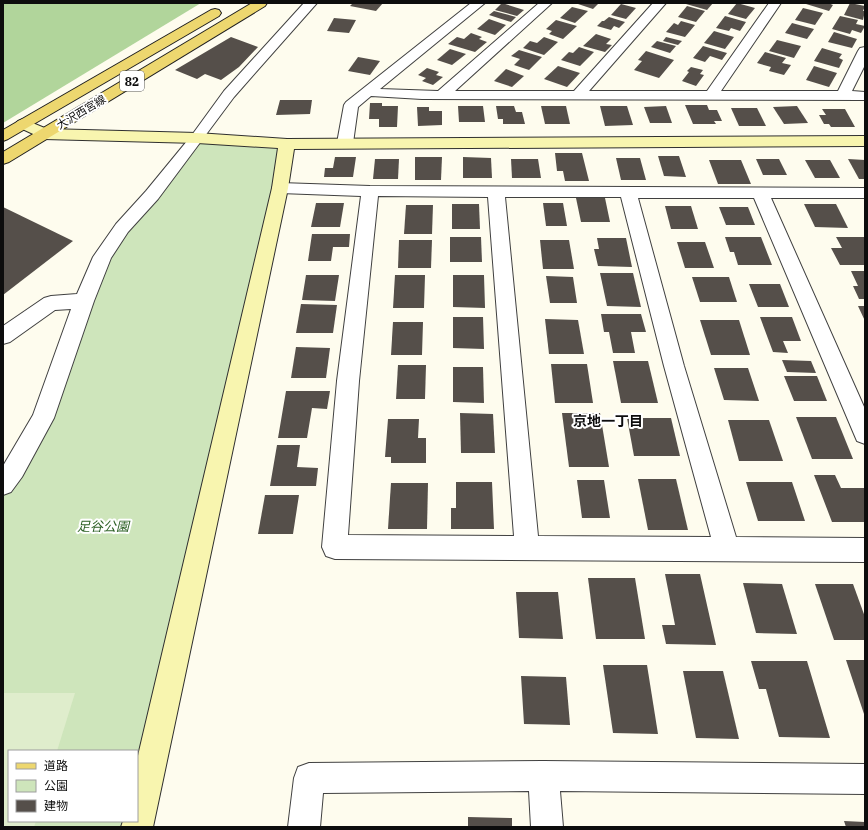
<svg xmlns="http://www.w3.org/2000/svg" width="868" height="830" font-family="'IBM Plex Serif','Noto Sans JP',serif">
<rect width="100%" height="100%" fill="#fefcee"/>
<path fill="#cee5bb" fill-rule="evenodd" d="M197 138 287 144 137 827H3V490L102 271 129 223ZM9 751H137V821H9Z"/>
<path fill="#b1d59b" d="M3 3H201L3 123Z"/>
<path fill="#dfedcc" d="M3 693H75L57 751H9V821H36L34 827H3Z"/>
<g fill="#554f4a">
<path d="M353 3H383L376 11 350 6Z"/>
<path d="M502 3 524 10 517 16 495 10Z"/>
<path d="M575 3H599L593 9Z"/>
<path d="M688 3H713L707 10 686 4Z"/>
<path d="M737 3 755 8 746 19 728 14Z"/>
<path d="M807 3H828L833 5 829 11 806 4Z"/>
<path d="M850 3 865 6 863 11H865L863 20 844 15Z"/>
<path d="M621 4 636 8 626 19 611 15Z"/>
<path d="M687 6 705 11 696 22 678 17Z"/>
<path d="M572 7 588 11 575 23 560 18Z"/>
<path d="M803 8 823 13 815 25 795 20Z"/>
<path d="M494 11 516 17 511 22 489 15Z"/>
<path d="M725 16 746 22 740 31 731 28 729 31 716 28Z"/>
<path d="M840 16 858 20 856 24 865 26 861 33 852 30 850 34 832 29Z"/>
<path d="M609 17 625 22 619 28 614 26 611 30 597 26 602 21H604Z"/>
<path d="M334 18 356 20 349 33 327 31Z"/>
<path d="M489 19 506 25 495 35 477 29Z"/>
<path d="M556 20 577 26 563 39 549 34 552 31 546 29Z"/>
<path d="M681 21 695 25 685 37 666 32 674 23 678 25Z"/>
<path d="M792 23 814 29 807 39 785 33Z"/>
<path d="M714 31 734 37 725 49 704 43Z"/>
<path d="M834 32 857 39 852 48 828 42Z"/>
<path d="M471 33 482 37 479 39 487 42 475 52 448 44 457 37 464 39Z"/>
<path d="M596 34 611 39 606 44 612 45 605 52 583 46Z"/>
<path d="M231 37 258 47 239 67 221 80 205 74 197 79 175 70Z"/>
<path d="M544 37 558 42 544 55 523 48 530 41 537 43Z"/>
<path d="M666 37 682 41 678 45 663 41Z"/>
<path d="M777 40 801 46 794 58 769 51Z"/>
<path d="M657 41 676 46 670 53 651 47Z"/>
<path d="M703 46 727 53 722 60 710 56 705 62 693 58Z"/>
<path d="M579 47 594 52 580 66 561 60 569 52 573 53Z"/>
<path d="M822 48 842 54 839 58 843 60 839 68 814 61Z"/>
<path d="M450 49 466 54 452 65 437 60Z"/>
<path d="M519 50 542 57 529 70 514 65 520 59 511 56Z"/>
<path d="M646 51 674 60 659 78 634 70 642 61 638 60Z"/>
<path d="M765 52 786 58 782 63 791 65 784 75 769 71 771 67 757 63Z"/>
<path d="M358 57 380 61 370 75 348 71Z"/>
<path d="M558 66 580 73 567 87 544 79Z"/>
<path d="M814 66 837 73 829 87 806 80Z"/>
<path d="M691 67 703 70 700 74 704 75 696 86 682 81 689 72 687 71Z"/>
<path d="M427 68 439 72 436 75 443 77 433 85 422 81 426 78 418 75Z"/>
<path d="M506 69 524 76 512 87 494 81Z"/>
<path d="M280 100H312L310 114 276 115Z"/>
<path d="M370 103H382V106H398L397 127H379V119H369Z"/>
<path d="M685 105H707L709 110H717L722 121H714L716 124H693Z"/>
<path d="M458 106H483L485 122H459Z"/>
<path d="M496 106H514L516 112H522L525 124H503V119H498Z"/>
<path d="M541 106H566L570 124H545Z"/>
<path d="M600 106H627L633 125 605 126Z"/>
<path d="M666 106 672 123H650L644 107Z"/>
<path d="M797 106 808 123 784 124 773 107Z"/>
<path d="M417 107H429V111H442V125L418 126Z"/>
<path d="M731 108H757L766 126H739Z"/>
<path d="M822 109H845L855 127H831L829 124H824L819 115H826Z"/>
<path d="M555 153H582L589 181H565L563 171H557Z"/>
<path d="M658 156H679L686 177 664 176Z"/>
<path d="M335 157H356L353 177H324L325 168H333Z"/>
<path d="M415 157H442L441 180H415Z"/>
<path d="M463 157 491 158 492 178H463Z"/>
<path d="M616 158H640L646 180H621Z"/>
<path d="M375 159H399L398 179H373Z"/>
<path d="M511 159H538L541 178H512Z"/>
<path d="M756 159H779L787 175H763Z"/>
<path d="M848 159 865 160V179H859Z"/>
<path d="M709 160H741L751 184H718Z"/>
<path d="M805 160H830L840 178H815Z"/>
<path d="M576 198H605L610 222H581Z"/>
<path d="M316 203H344L340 227H311Z"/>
<path d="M543 203H563L567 226H546Z"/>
<path d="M452 204H479L480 229H452Z"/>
<path d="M804 204H836L848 228 815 227Z"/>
<path d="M406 205H433L432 234H404Z"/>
<path d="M665 206H691L698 229H671Z"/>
<path d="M3 207 73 241 3 295Z"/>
<path d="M719 207H748L755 225H726Z"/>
<path d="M312 234H350L349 247H333L331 261H308Z"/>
<path d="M450 237H481L482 262H450Z"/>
<path d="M725 237H761L772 265H738L734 252H730Z"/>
<path d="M836 237H865V265H840L831 248H842Z"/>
<path d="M597 238H626L632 267 598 266 594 249H599Z"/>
<path d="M399 240H432L431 268H398Z"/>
<path d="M540 240H569L574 269H543Z"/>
<path d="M677 242H705L714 268H685Z"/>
<path d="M851 271H865V299H859L853 286H858Z"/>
<path d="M600 273H633L641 307 607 306Z"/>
<path d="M306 275H339L335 301 302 300Z"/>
<path d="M395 275H425L424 308H393Z"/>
<path d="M453 275H484L485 308 453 307Z"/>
<path d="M546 276 573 277 577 303H550Z"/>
<path d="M692 277H729L737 302H700Z"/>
<path d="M749 284H780L789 307H758Z"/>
<path d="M301 304 337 305 333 333H296Z"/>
<path d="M858 306H865V321Z"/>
<path d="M601 314H641L646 332H631L635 353H613L609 332H604Z"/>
<path d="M453 317H483L484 349 453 348Z"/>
<path d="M760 317H792L801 341H783L788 353 773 352Z"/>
<path d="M545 319 578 320 584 354H549Z"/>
<path d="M700 320H739L750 355H711Z"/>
<path d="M393 322H423L422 355H391Z"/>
<path d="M296 347 330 348 326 378H291Z"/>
<path d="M782 360 811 361 816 373 787 372Z"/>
<path d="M613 361H648L658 403H621Z"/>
<path d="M551 364H587L593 403H555Z"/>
<path d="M398 365H426L425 399H396Z"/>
<path d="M453 367H483L484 403 453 402Z"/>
<path d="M714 368H748L759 401 724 400Z"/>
<path d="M784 376H817L827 401H794Z"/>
<path d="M286 391H330L327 409 312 408 307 438H278Z"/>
<path d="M460 413 493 414 495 453H461Z"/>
<path d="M562 413H600L609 467H569Z"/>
<path d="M796 417H836L853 459H812Z"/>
<path d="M627 418H671L680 456H634Z"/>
<path d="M388 419H419L418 438H426V463H391V457H385Z"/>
<path d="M728 420H769L783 461H739Z"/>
<path d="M277 445H300L297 467 318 468 316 486H270Z"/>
<path d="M814 475H835L841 488H865V522H832Z"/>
<path d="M638 479H676L688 530H648Z"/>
<path d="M577 480H604L610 518H582Z"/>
<path d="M456 482H492L494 529H451V508H456Z"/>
<path d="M746 482H792L805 521H758Z"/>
<path d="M391 483H428L427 529H388Z"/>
<path d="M265 495H299L293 534H258Z"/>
<path d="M665 574H700L716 645 666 644 662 625H675Z"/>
<path d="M588 578H635L645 639H596Z"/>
<path d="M743 583 782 584 797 634 756 633Z"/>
<path d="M815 584H853L865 617V640H834Z"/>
<path d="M516 592H558L563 639 519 638Z"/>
<path d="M846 660H865V717Z"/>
<path d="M751 661H807L830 738 779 737 766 689H759Z"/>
<path d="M603 665H647L658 734 613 733Z"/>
<path d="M683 671H723L739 739 696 738Z"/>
<path d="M521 676 566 677 570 725 524 724Z"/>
<path d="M468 817 512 818V827H468Z"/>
<path d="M844 821 865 822V827H846Z"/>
</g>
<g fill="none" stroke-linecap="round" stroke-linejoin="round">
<defs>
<g id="street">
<path d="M304 3H317L234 97 158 199 128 232 111 258 94 301 54 418 22 477 11 492 3 495V466L33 415 71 309 55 310 10 342 3 344V326L44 298 51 296 77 294 93 257 116 224 146 191 192 135 224 91Z"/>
<path d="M471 3H485L380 89 438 91 539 3H552L455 91H574L653 3H666L589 91H707L769 3H781L721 91H838L858 51 860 48 865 47V65L852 91 865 92V100L422 99 371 96 358 107 353 143 351 146 345 148 339 146 337 143 344 105 346 102Z"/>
<path d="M280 183 370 186 865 188V198H771L865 409V444L857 441 854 434 754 198H638L684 366 736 537 865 538V562L335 559 326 556 322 547 337 381 361 196 280 193 274 192 272 188 274 184ZM378 196 488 197 514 536 348 535 359 381ZM505 197H621L664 366 711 537 538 536Z"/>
<path d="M543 761 865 764V794L560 791 563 827H531L529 791 323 793 320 827H288L294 778 298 767 309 763Z"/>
</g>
<path id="secondary" d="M23 119 47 129 197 133 287 139 865 136V146L294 149 288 188 153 827H121L123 821H137V760L272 188 278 148 197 143 44 139 18 127 15 124 18 121Z"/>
<g id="primary">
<path d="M252 3H267L265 6 9 162 3 164V152Z"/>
<path d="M215 9 219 10 221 13 219 16 8 139 3 141V130L211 10Z"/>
</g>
</defs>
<use href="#street" stroke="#404040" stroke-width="2"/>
<use href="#secondary" stroke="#2f2f2f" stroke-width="2"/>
<use href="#primary" stroke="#1e1e1e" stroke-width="2"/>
<use href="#street" fill="#fff" fill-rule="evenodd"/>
<use href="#secondary" fill="#f8f5af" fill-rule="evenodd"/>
<use href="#primary" fill="#edd76f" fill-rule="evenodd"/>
</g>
<g text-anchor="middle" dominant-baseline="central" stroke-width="4" stroke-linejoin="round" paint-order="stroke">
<g font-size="11" fill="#0d0d0d" stroke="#fff">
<text transform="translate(81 112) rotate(-31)">大沢西宮線</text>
</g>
<rect fill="#fff" stroke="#565656" stroke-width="1" x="120" y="71" width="24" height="20" rx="3"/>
<g font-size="12" font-weight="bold" fill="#0d0d0d">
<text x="132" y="81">82</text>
</g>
<g font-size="13" font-style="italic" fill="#2b5f23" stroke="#fff">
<text x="103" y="526">足谷公園</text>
</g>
<g font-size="14" font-weight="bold" fill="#0d0d0d" stroke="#fff">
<text x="608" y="421">京地一丁目</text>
</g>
</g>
<rect width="868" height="830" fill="none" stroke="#0d0d0d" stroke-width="8"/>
<rect x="8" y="750" width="130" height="72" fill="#ffffff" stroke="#9e9e9e"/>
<rect x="16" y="763" width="20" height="6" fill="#edd76f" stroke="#9e9e9e"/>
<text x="44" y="770" font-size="12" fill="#0d0d0d">道路</text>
<rect x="16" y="780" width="20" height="12" fill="#cee5bb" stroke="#9e9e9e"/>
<text x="44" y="790" font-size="12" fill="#0d0d0d">公園</text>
<rect x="16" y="800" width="20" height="12" fill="#554f4a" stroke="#9e9e9e"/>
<text x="44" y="810" font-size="12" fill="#0d0d0d">建物</text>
</svg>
